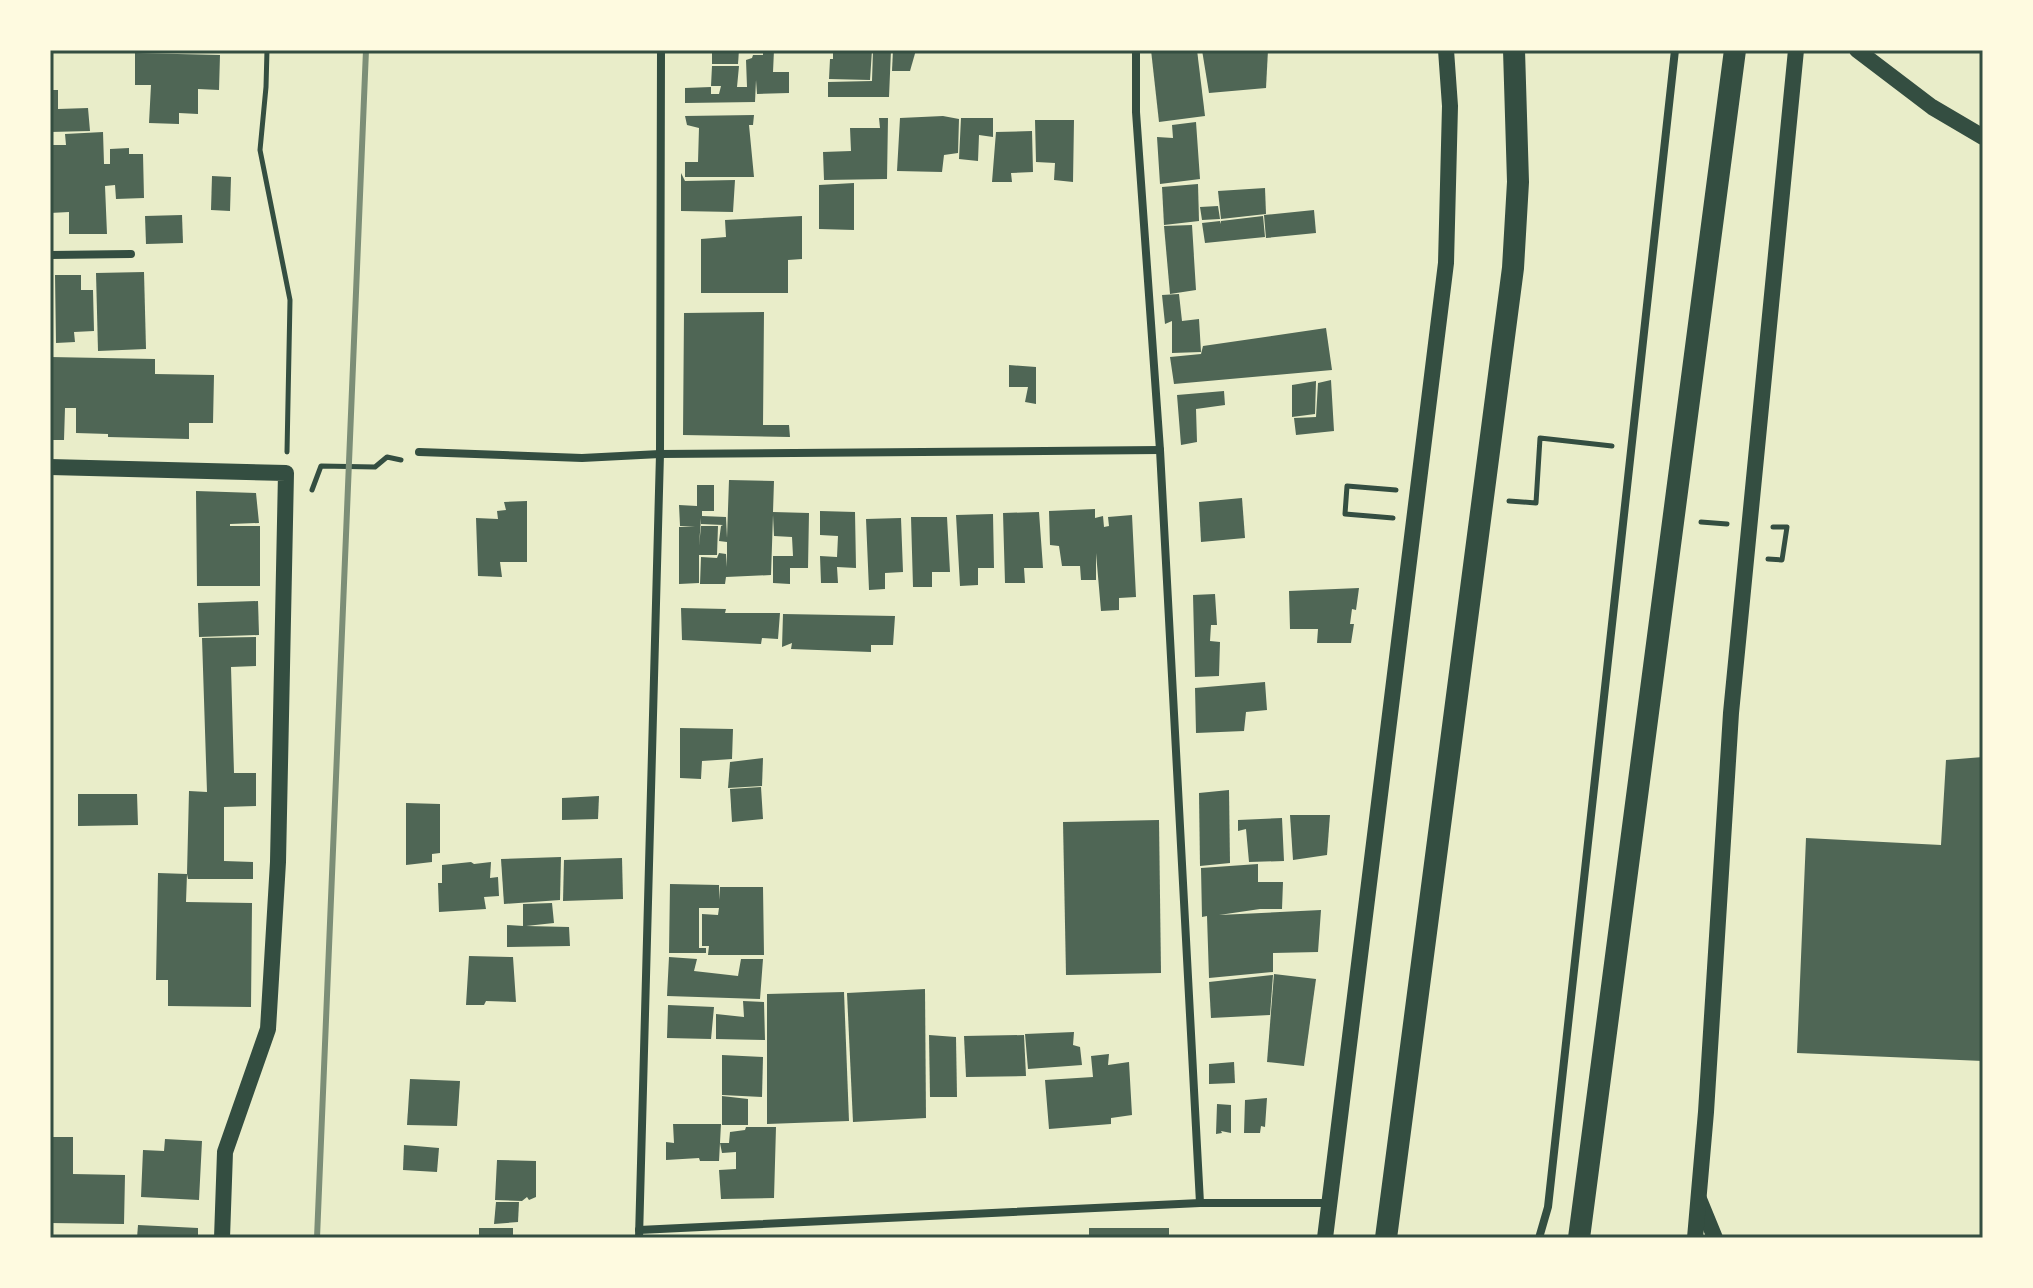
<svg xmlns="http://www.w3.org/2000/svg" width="2033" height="1288" font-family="Raleway,sans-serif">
<rect width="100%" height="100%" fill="#e9edc9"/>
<g fill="#4f6655">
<path d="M712 50H739L738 64H712Z"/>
<path d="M763 50H774L773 72H789V93L757 94 756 80 755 102 685 103V88L711 87V94H719L721 86H711L712 66H739L737 87H747L746 60 752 58 753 55H763Z"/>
<path d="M833 50H872L870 80 829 79 830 59H833Z"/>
<path d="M873 50H891L889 97H828V82L872 81Z"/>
<path d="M893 50H916L910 71H892Z"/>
<path d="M1151 50H1197L1205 116 1159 122Z"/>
<path d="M1202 50H1268L1266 88 1209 93Z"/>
<path d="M135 53 220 55 219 90 198 89V114L179 113V124L149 123 151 85H135Z"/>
<path d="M50 90H58V109L88 108 90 131 50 132Z"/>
<path d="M754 115 753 125H749L754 177H685V162H698L699 128 687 125 685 116Z"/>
<path d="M943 116 959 119 958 153 944 155 942 172 897 171 900 118Z"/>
<path d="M879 118H888L887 179 824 180 823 152 851 151 850 128H880Z"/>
<path d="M961 118H993V137L979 135 978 161 959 159Z"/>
<path d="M1035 120H1074L1073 182 1054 180 1055 163 1036 162Z"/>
<path d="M1196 122 1200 179 1160 184 1157 137 1173 138 1172 125Z"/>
<path d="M1032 131 1033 172 1011 173 1012 182H992L996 132Z"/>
<path d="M103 132 104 164H110V149L129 148V154H143L144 198 116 199 115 185 105 186 107 234H69V212L50 213V145H66L65 134Z"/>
<path d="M681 173 685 181 735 180 733 212 681 211Z"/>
<path d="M212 176 231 177 230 211 211 210Z"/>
<path d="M854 183V230L819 229V185Z"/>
<path d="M1198 184 1199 221 1164 225 1162 187Z"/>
<path d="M1265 188 1266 214 1221 219 1218 191Z"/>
<path d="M1218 206 1220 219 1202 220 1200 207Z"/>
<path d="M1314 210 1316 233 1266 238 1264 215Z"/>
<path d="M182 215 183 243 146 244 145 216Z"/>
<path d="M802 216V259L788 260V293H701V239L726 237 725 220Z"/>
<path d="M1263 216 1265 237 1205 243 1202 223 1220 221V224L1221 221Z"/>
<path d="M1192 225 1196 290 1170 294 1164 226Z"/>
<path d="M144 272 146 349 98 351 96 273Z"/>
<path d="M55 275H81V290H93L94 331 74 332 75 342 56 343Z"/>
<path d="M1179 294 1182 321 1199 319 1201 352 1172 353V321L1165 324 1162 295Z"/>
<path d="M764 312 763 425H789L790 437 683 435 684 313Z"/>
<path d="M1326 328 1332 370 1174 384 1170 357 1201 354 1203 346Z"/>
<path d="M50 357 155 359V374L214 375 213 423H189V439L108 437V434L76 433V408H65L64 440H50Z"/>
<path d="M1009 365 1036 367V404L1025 402 1028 387H1009Z"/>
<path d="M1331 380 1334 431 1296 435 1294 418 1316 417 1318 383Z"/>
<path d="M1316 381 1315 414 1292 417V385Z"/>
<path d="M1224 391 1225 405 1196 409 1197 442 1181 445 1177 395Z"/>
<path d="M729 480 774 481 773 512 809 513 808 568H790V584L773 583V556H793L792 537 774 536 773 515 771 575 726 577 725 584H700L701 557 717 558 719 553 726 554 727 567V542L719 541 721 526 723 525 701 524V518L699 546 701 526H718L717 555H699V583L679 584V527H695L680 526 679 505 697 506V485H714V511H702V516L726 517 727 538Z"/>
<path d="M196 491 256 493 259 523 230 524V526H260V586H197Z"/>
<path d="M1242 498 1245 538 1201 542 1199 502Z"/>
<path d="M527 501V562H500L502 577 478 576 476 518 498 519 497 511 506 510 504 502Z"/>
<path d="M1095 509V518L1103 516 1104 527 1109 526 1108 517 1132 515 1136 597 1119 598V610L1101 611 1096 553V580H1081L1080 566H1062L1059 546 1050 545 1049 511Z"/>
<path d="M820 511 855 512 856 568 837 567 838 583H821L820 556 837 557 838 536 820 535Z"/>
<path d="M1039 512 1043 568H1024L1025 583H1005L1003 513Z"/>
<path d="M993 514 994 568H978V585L960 586 956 515Z"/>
<path d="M911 517H947L950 572H932V587H913Z"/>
<path d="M901 518 903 572 885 573V589L869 590 866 519Z"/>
<path d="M1359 588 1356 610 1352 609 1350 624H1354L1351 643H1317L1318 629H1290L1289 591Z"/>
<path d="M1215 594 1217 625H1211L1210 641 1220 642 1219 676 1195 677 1193 595Z"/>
<path d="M258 601 259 635 199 637 198 603Z"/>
<path d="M681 608 726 609 725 613H780L778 639 762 638 761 644 682 640Z"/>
<path d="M783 614 895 616 893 645H871V652L791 649 792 643 782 647Z"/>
<path d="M256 637V666L231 667 234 773H256V806L224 807V861L253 862V879H188L187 874 186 902 252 903 251 1007 168 1006V980H156L158 873 187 874 189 791 207 792 202 638Z"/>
<path d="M1265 682 1267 710 1246 712 1244 731 1196 733 1195 688Z"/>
<path d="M680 728 733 729 732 759 702 761 701 779 680 778Z"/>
<path d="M1983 757V1061L1797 1053 1806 838 1941 845 1946 760Z"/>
<path d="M763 758 762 786 728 788 730 762Z"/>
<path d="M761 787 763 819 732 822 730 789Z"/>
<path d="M1229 790 1230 863 1200 866 1199 793Z"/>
<path d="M78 794H137L138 825 78 826Z"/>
<path d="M599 796 598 819 562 820V798Z"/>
<path d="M406 803 440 804V853L432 854V862L406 865Z"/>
<path d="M1290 815H1330L1327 855 1293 860Z"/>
<path d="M1282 818 1284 861 1249 862 1246 829 1238 831V820Z"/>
<path d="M1159 820 1161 973 1066 975 1063 822Z"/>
<path d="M561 857 560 900 504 904 501 859Z"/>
<path d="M622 858 623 899 563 901 564 860Z"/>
<path d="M471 862 474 864 491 862 490 878 498 877 499 896 484 897 486 909 439 912 438 883H442V865Z"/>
<path d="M1258 864V882H1283L1282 909H1260L1219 915 1321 910 1318 952 1273 953V972L1209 978 1207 916 1202 917 1201 868Z"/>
<path d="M670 884 719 885V900L720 887H763L764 955H708L709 946H702V914L718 915 719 908H699V948H706V953H669Z"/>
<path d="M552 903 554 923 526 926 569 927 570 946 507 947V925L523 926V904Z"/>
<path d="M469 956 513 957 516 1002 486 1001 484 1005H466Z"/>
<path d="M669 957 697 959 694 971 738 976 741 959H763L760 999 667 996Z"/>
<path d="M1274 974 1316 979 1304 1066 1267 1062Z"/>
<path d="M1273 975 1270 1015 1211 1018 1209 982Z"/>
<path d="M925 989 926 1118 853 1122 847 993Z"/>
<path d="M844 992 849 1121 767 1124V994Z"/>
<path d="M743 1001 764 1002 765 1040 716 1039V1014L744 1017Z"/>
<path d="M668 1005 714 1007 711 1039 667 1038Z"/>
<path d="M1074 1032 1073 1045 1080 1047 1082 1065 1028 1069 1025 1034Z"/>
<path d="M929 1035 956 1037 957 1097H930Z"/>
<path d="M1024 1035 1026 1076 966 1077 964 1036Z"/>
<path d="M1109 1054 1108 1065 1129 1062 1132 1115 1111 1118V1124L1049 1129 1045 1080 1093 1077 1091 1056Z"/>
<path d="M722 1055 763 1057 762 1097 722 1095Z"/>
<path d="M1234 1062 1235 1083 1209 1084V1064Z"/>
<path d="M410 1079 460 1081 457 1126 407 1125Z"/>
<path d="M722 1096 748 1099V1125H722Z"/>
<path d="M1267 1098 1265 1127 1261 1126 1260 1133H1244L1245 1100Z"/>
<path d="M1217 1104 1231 1105V1133L1221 1131 1222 1133 1216 1134Z"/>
<path d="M673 1124H721L719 1161H700L699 1158 666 1160V1142L674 1143Z"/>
<path d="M746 1127H776L774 1198 721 1199 719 1170 736 1169V1152L722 1153 720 1143H729L730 1132 745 1130Z"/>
<path d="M50 1137H73V1174L125 1175 124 1224 50 1223Z"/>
<path d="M165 1139 202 1141 199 1200 141 1197 143 1150 164 1151Z"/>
<path d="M404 1145 439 1148 437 1172 403 1170Z"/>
<path d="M497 1160 536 1161V1197L529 1200 527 1197 522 1201 495 1200Z"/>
<path d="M496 1202H519L518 1222 494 1224Z"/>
<path d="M138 1225 198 1228V1238H137Z"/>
<rect x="479" y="1228" width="34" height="10"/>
<rect x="1089" y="1228" width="80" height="10"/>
</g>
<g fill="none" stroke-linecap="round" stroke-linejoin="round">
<g stroke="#344e41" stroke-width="5">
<path d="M267 50 266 87 260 150 290 300 287 452"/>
<path d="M312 490 321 466 375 467 387 457 401 460"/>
<path d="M1509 501 1536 503 1540 438 1612 446"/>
<path d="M1393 518 1345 514 1347 486 1396 490"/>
<path d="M1701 522 1727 524"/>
<path d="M1768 559 1782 560 1787 527H1773"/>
</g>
<g stroke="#344e41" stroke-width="8">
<path d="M1136 50V112L1160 450 1200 1203"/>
<path d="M50 255 131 254"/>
<path d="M419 452 582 458 660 454 1160 450"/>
<path d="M639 1230 1200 1203H1329"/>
<path d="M639 1238 660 454 661 50"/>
<path d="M1539 1238 1548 1207 1675 50"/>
</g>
<g stroke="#344e41" stroke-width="16">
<path d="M1857 50 1932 107 1983 137"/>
<path d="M50 467 286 473 278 862 268 1029 225 1152 222 1238"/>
<path d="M1699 1199 1715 1238"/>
<path d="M1325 1238 1446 263 1450 106 1446 50"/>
<path d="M1695 1238 1706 1112 1731 713 1796 50"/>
</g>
<g stroke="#344e41" stroke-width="22">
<path d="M1386 1238 1513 268 1518 182 1514 50"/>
<path d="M1579 1238 1735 50"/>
</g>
<path stroke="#7c8e77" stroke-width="6" d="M317 1238 366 50"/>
</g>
<rect width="2033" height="1288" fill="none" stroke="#fefae0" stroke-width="104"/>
<rect x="52" y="52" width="1929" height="1184" fill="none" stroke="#344e41" stroke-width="3"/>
</svg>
